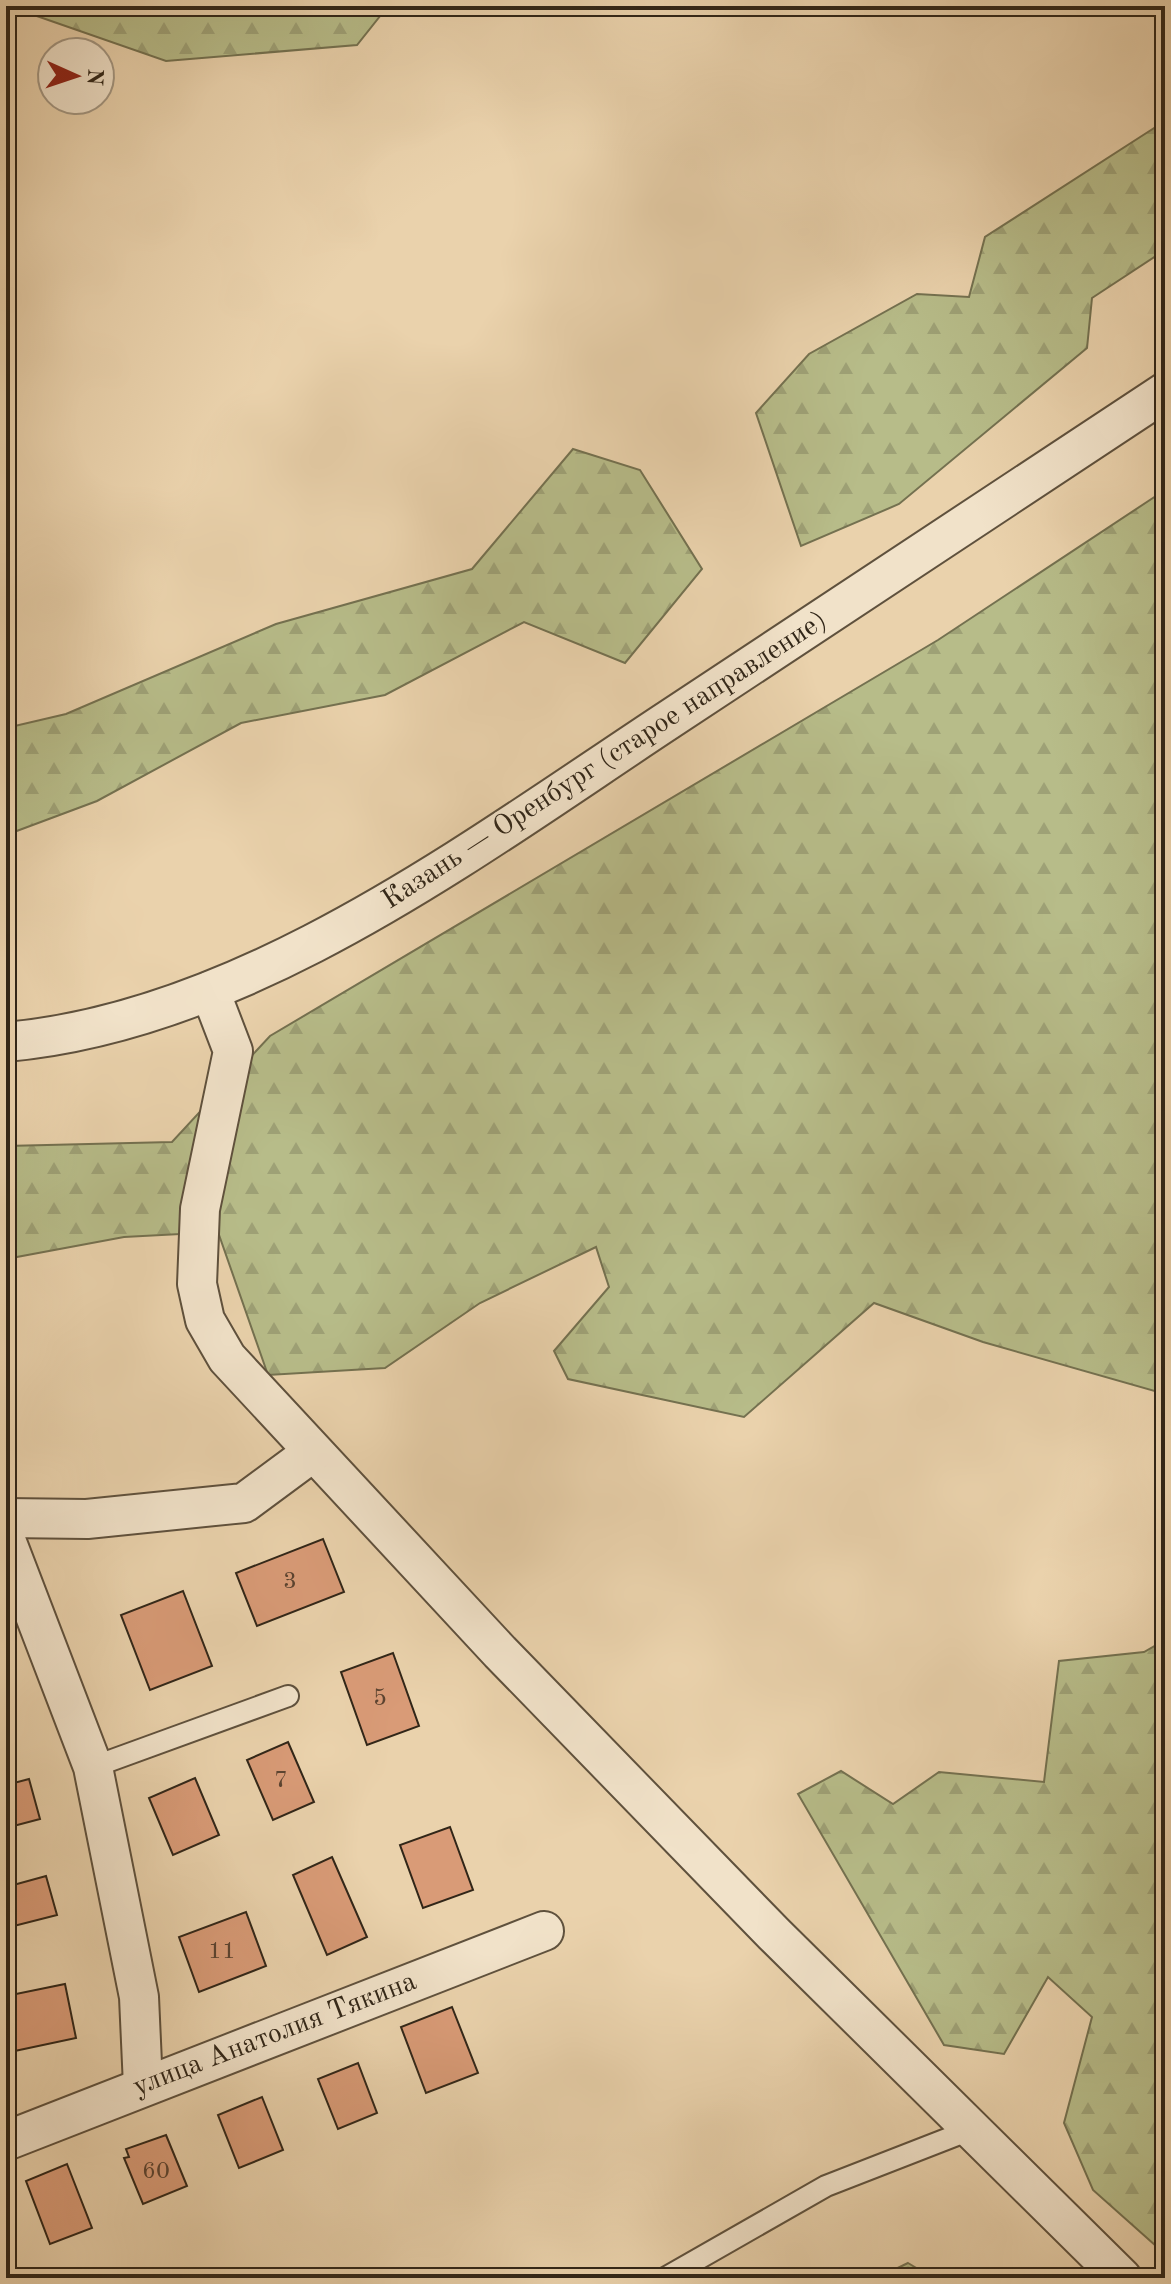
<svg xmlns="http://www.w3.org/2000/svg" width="1171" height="2284" font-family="'Old Standard TT',serif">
<defs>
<pattern id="forest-firs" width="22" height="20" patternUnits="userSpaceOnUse" patternTransform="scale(2)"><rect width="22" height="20" fill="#b7bc89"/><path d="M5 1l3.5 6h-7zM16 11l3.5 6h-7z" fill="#9ea176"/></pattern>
<pattern id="garden-dots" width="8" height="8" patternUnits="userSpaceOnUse" patternTransform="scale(2)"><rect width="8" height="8" fill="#b7bc89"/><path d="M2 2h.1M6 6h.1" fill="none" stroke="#9ea176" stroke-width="1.8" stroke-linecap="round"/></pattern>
</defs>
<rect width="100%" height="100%" fill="#ead2ac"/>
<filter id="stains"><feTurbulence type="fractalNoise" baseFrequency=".0025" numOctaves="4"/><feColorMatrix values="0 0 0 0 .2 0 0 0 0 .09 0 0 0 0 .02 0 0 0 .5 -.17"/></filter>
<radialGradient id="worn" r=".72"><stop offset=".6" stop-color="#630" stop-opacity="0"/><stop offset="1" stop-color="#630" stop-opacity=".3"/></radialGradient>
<g fill="url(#forest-firs)" stroke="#747150" stroke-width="2">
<path d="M8 6H388L357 45 166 61Z"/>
<path d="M1165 121V250L1092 298 1087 348 899 504 801 546 756 413 809 354 917 294 969 297 985 237Z"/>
<path d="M573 449 640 470 702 569 625 663 524 622 385 695 241 723 97 801 6 835V728L66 714 276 624 472 569Z"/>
<path d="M1165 490V1394L983 1342 874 1303 744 1417 568 1379 554 1351 609 1287 596 1247 480 1303 385 1368 268 1375 218 1232 124 1237 6 1259V1146L172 1142 270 1036 938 640Z"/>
<path d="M1165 1640V2254L1093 2190 1064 2123 1092 2017 1048 1977 1004 2054 944 2045 798 1794 841 1771 893 1804 939 1772 1044 1782 1059 1661 1144 1652Z"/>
</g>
<path fill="url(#garden-dots)" stroke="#747150" stroke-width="2" d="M908 2263 933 2278H877Z"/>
<g fill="#d99b77" stroke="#312618" stroke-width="2">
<path d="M323 1539 344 1592 257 1626 236 1573Z"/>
<path d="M183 1591 212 1666 150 1690 121 1615Z"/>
<path d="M393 1653 419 1726 367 1745 341 1672Z"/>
<path d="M288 1742 314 1802 273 1820 247 1760Z"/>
<path d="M195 1778 219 1835 173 1855 149 1798Z"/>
<path d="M29 1779 40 1819 6 1828V1785Z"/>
<path d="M450 1827 473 1890 423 1908 400 1845Z"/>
<path d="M332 1857 367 1937 327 1955 293 1875Z"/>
<path d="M46 1876 57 1915 6 1928V1887Z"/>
<path d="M246 1912 266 1966 199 1992 179 1937Z"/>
<path d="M65 1984 76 2038 10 2052 6 1996Z"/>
<path d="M452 2007 478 2073 426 2093 401 2027Z"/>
<path d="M358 2063 377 2113 338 2129 318 2079Z"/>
<path d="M262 2097 283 2150 239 2168 218 2115Z"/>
<path d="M166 2135 187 2186 143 2204 124 2158 129 2157 126 2149Z"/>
<path d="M67 2164 92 2228 50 2244 26 2181Z"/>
</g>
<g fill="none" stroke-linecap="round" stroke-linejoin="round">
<defs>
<g id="service">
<path d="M93 1767 288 1696"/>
<path d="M665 2278 826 2186 975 2128"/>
</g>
<g id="minor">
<path d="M210 991 233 1051 200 1209 197 1284 205 1320 227 1358 500 1652 774 1934 1122 2278"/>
<path d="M6 1042C247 1021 474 848 670 719 835 610 1000 501 1165 392"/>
<path d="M6 1518 87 1519 244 1503 313 1452"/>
<path d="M6 1540 93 1767 139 1997 143 2086"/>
<path d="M6 2141 544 1931"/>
</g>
</defs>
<use href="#service" stroke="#5f513d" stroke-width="24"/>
<use href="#minor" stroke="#5f513d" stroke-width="42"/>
<use href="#service" stroke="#f1e2c9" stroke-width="20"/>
<use href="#minor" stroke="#f1e2c9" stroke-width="38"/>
</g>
<g text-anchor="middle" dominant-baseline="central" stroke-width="6" stroke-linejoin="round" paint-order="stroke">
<g font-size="24" fill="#5b4330">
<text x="290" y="1582">3</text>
<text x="380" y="1699">5</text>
<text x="281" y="1781">7</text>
<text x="222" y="1952">11</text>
<text x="156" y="2172">60</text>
</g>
<g font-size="28" fill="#312618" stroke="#f1e2c9">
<text transform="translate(605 761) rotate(-33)">Казань — Оренбург (старое направление)</text>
<text transform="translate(275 2035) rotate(-21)">улица Анатолия Тякина</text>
</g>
</g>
<rect width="1171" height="2284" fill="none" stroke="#ead2ac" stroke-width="32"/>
<rect x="8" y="8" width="1155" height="2268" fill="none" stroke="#312618" stroke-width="4"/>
<rect x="16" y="16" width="1139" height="2252" fill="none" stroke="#312618" stroke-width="2"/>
<g transform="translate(76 76) rotate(93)"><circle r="38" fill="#f1e2c9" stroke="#a49782" stroke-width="2"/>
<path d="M0-6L14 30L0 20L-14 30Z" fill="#8f2418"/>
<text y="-12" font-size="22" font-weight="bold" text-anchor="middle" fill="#312618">N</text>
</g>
<rect width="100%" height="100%" filter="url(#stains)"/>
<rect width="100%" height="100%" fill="url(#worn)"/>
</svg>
